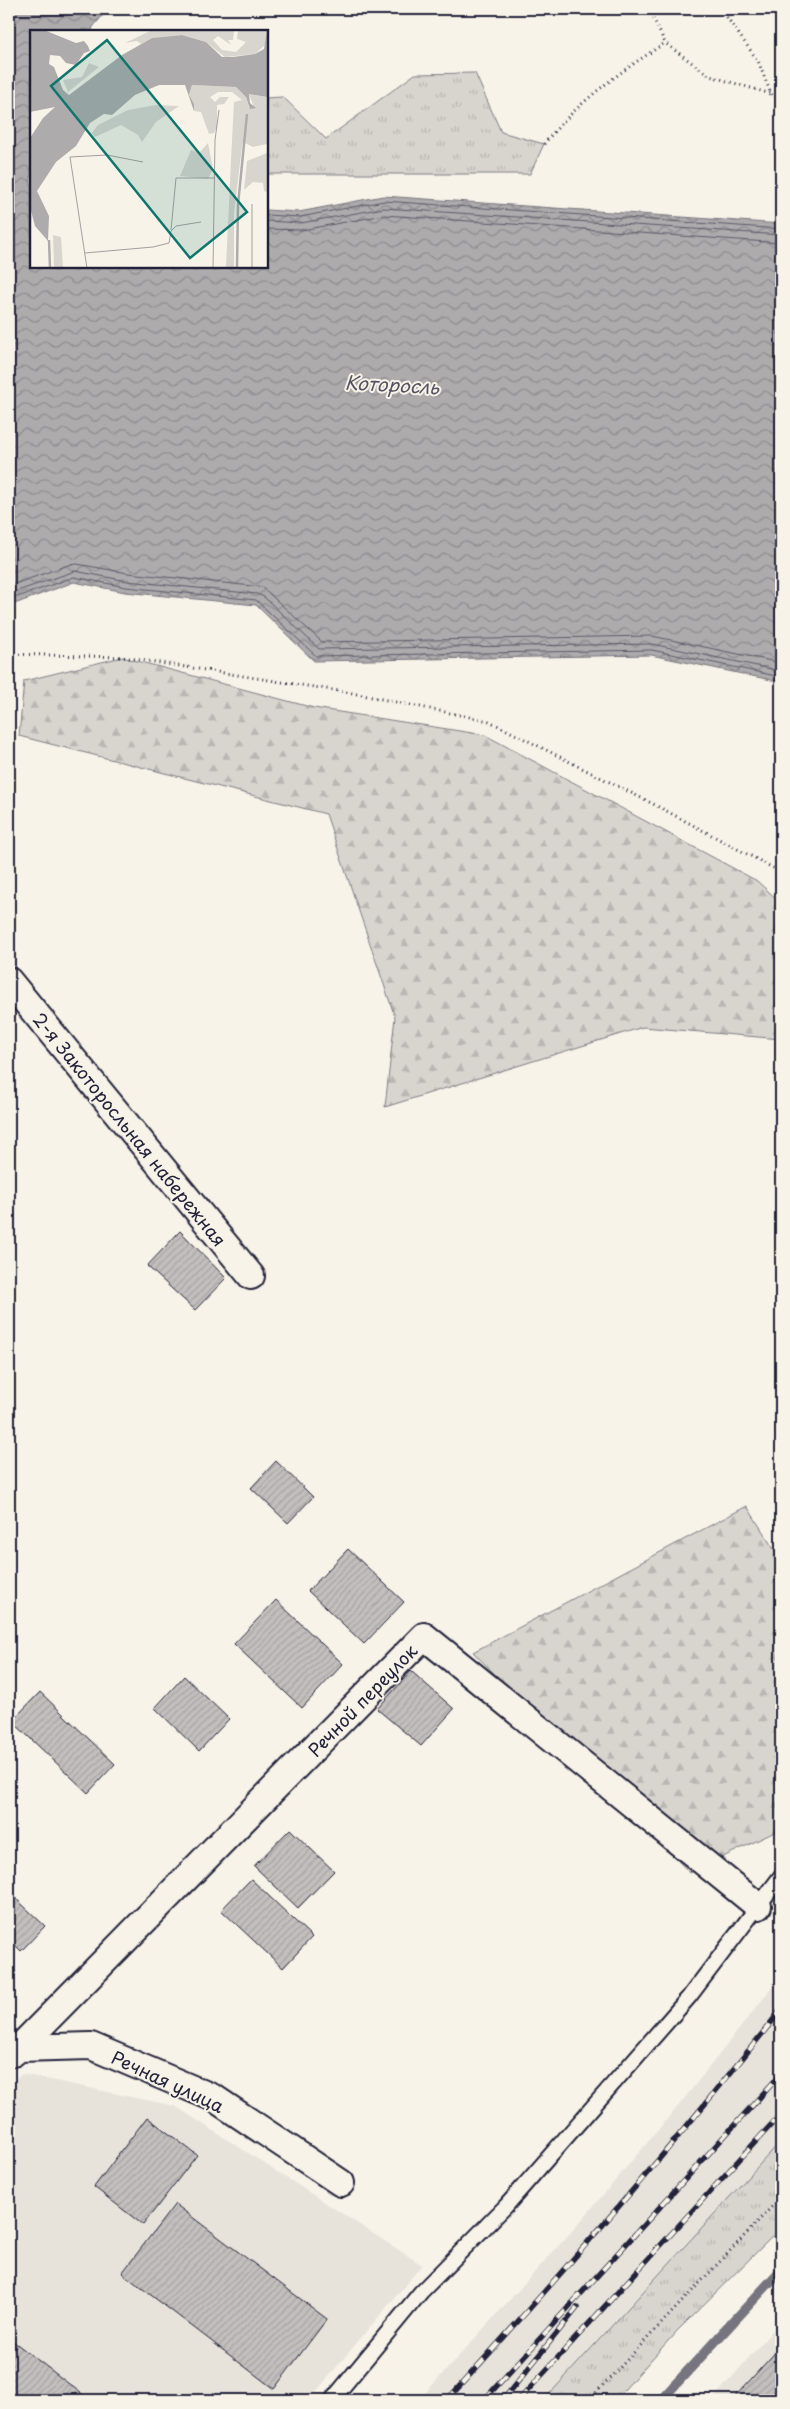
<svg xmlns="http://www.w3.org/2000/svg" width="790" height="2409" font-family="'Playpen Sans',sans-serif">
<defs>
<pattern id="grass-tufts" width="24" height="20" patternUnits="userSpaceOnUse" patternTransform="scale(1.25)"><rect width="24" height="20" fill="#d8d5cf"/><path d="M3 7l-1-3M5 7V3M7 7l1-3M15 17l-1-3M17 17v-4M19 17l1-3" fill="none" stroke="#b9b7b3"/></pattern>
<pattern id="forest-firs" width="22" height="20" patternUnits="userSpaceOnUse" patternTransform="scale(1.25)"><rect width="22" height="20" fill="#d8d5cf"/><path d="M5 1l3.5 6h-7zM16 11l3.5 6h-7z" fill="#b9b7b3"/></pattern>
<pattern id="water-waves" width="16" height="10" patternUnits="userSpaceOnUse" patternTransform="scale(1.25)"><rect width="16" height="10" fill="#aeabad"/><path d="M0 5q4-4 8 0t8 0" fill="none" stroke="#8d8b8e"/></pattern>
<pattern id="building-hatch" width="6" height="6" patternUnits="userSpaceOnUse" patternTransform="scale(1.25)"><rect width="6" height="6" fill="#c2bfbd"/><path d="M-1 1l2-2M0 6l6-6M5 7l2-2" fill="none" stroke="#a6a4a3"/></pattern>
</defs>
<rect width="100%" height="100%" fill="#f7f3e8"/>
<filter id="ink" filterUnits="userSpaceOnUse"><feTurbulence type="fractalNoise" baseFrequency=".02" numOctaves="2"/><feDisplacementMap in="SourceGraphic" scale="10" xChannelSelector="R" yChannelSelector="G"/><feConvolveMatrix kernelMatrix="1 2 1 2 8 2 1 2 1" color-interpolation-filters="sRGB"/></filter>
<g filter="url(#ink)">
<g fill="#e7e3db">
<path d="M781 1976V2141L544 2400H419L580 2222 680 2104Z"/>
<path d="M22 2074 175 2106 422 2265 309 2400H9V2084Z"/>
<path d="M781 2321V2400H712Z"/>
</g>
<g fill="url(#grass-tufts)" stroke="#7d7c85">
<path d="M475 73 501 132 544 144 530 174H266V98L283 97 326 139 415 74Z"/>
<path d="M781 2141V2228L677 2331 615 2400H544Z"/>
</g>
<g fill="url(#forest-firs)" stroke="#7d7c85">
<path d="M122 657 314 708 485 735 757 881 781 903V1039L643 1027 385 1107 395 1017 326 814 19 736 24 681Z"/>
<path d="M747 1506 781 1561V1829L690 1873 473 1652Z"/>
</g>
<path fill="url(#water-waves)" stroke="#76747f" d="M9 9H108L93 27 92 31H31V266H266V210L299 212 383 196 781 224V682L651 655 314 661 256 605 125 592 74 582 9 606Z"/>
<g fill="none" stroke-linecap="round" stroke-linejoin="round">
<g stroke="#5a5969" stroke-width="1">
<path d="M266 215 300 217 384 201 781 229"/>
<path d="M266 221 301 223 384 208 781 235"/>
<path d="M266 229 302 230 384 215 781 243"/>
<path d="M9 586 68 565 77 564 128 573 262 587 322 642 652 636 781 663"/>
<path d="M9 594 75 571 127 581 257 594 264 597 319 649 652 644 781 671"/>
<path d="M9 600 74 577 126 587 256 600 316 656 652 650 781 677"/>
</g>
<path stroke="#76747f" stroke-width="10" d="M661 2400 781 2270"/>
</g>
<g fill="url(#building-hatch)" stroke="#22223b">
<path d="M180 1231 226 1278 195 1310 147 1266Z"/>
<path d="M276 1461 313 1497 288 1523 251 1488Z"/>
<path d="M348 1549 404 1602 364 1644 308 1591Z"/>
<path d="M276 1600 343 1664 302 1708 234 1644Z"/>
<path d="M411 1671 454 1709 421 1746 377 1709Z"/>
<path d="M184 1676 229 1719 199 1751 155 1708Z"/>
<path d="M40 1692 115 1764 88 1793 12 1721Z"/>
<path d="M290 1829 334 1871 298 1908 254 1866Z"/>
<path d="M251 1879 312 1937 283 1968 221 1910Z"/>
<path d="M9 1892 45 1926 21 1951 9 1939Z"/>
<path d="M147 2117 197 2155 143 2225 94 2187Z"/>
<path d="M175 2204 327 2319 274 2389 122 2273Z"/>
<path d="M9 2338 90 2400H12L9 2398Z"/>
<path d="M781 2346V2400H732Z"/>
</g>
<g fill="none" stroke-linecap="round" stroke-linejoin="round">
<defs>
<path id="lane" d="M332 2400 421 2292 506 2206 689 1997 781 1876"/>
<g id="street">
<path d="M9 981 251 1276"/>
<path d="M19 2048 424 1636 758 1906"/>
<path d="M13 2053 19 2048 91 2046 214 2098 341 2183"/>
</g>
</defs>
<use href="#lane" stroke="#22223b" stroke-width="18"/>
<use href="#street" stroke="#22223b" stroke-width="30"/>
<g stroke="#22223b" stroke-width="3" stroke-dasharray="1 4" stroke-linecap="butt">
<path d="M649 9 665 43 710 76 771 94"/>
<path d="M721 9 758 61 771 94 781 101"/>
<path d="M544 144C576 103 621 71 665 43"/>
<path d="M9 654 122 657 352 693 489 721 659 807 775 869 781 875"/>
<path d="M589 2400 781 2197"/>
</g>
<use href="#lane" stroke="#f7f3e8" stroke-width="14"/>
<use href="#street" stroke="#f7f3e8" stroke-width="26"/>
<defs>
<g id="rail">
<path d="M447 2400C563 2273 675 2144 781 2010"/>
<path d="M484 2400 781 2074"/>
<path d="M503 2400 577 2308"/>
<path d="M519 2400 781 2114"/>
</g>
</defs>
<use href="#rail" stroke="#22223b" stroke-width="5.5"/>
<use href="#rail" stroke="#f7f3e8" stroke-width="4" stroke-dasharray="11" stroke-linecap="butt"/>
</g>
</g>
<g text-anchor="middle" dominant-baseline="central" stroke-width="4" stroke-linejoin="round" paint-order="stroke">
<g font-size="18" fill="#22223b" stroke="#f7f3e8">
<text transform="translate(130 1129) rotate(51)">2-я Закоторосльная набережная</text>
<text transform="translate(362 1700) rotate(-46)">Речной переулок</text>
<text transform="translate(168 2081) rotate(25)">Речная улица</text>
</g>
<g font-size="19" font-style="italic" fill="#535263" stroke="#f7f3e8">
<text transform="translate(392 384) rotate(3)">Которосль</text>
</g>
</g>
<g transform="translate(30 30)">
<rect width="238" height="238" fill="#f7f3e8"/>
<path d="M122 0H204L203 10H198L201 15 188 6 183 10 192 20 206 22 216 12 207 9 208 0H237L236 14 225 24 195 27 176 12 152 5 122 8 111 14 107 11 95 13ZM59 33 69 37 38 62 33 50 52 47ZM162 55 206 57 216 67 219 78 237 67V114L223 117 213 112 212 116 204 183V237H196L201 130 204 72 212 70 202 62H188L180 67 185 72 190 67H199L194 74 187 75V97L184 103 179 104 171 82 164 81 159 65Z" fill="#d8d5cf"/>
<path d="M126 75 149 76 126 92 112 112 108 105 91 95 65 107 62 103 68 95 98 80ZM178 113 183 139 178 149 150 146 161 120 169 123ZM237 123V162L234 161 233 153 223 152 214 160 217 131ZM23 205 31 207 33 237H24Z" fill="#d8d5cf"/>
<path d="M219 64 237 67V109L221 96 217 71 219 78 224 77Z" fill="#d8d5cf"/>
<path d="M0 0H14L46 13 54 11 58 16 60 21 54 23 46 35 36 33 30 26 20 25 19 34 24 37 33 60 39 65 92 25 122 8 152 5 176 12 192 27H203L225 24 234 19 237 0V67L219 64 220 73 226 78 220 79 216 67 206 57 162 55 159 65 164 74V81L155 55H129L105 65 82 85 74 84 60 93 46 116 26 132 7 161 19 186 18 211 5 196 0 177V108L13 88 25 77 0 82Z" fill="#aeabad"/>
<path fill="none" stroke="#aeabad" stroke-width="2.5" d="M19 210 20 238M207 238 208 175 217 84"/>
<path fill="none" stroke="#a29fa3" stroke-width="1" d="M141 200 146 148H185M55 223 123 217 139 213 141 201 146 196 171 192M57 238 40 127 77 125 113 132M183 238 185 110 189 80M222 238V174"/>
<path fill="#0f766e" fill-opacity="0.15" stroke="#0f766e" stroke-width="2.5" d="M77 10 217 182 160 228 21 56Z"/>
<rect width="238" height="238" fill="none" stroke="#22223b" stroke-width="2.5"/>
</g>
<rect width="790" height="2409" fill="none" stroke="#f7f3e8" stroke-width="30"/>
<rect x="15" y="15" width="760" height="2379" fill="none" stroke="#22223b" stroke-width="2" filter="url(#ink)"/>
</svg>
